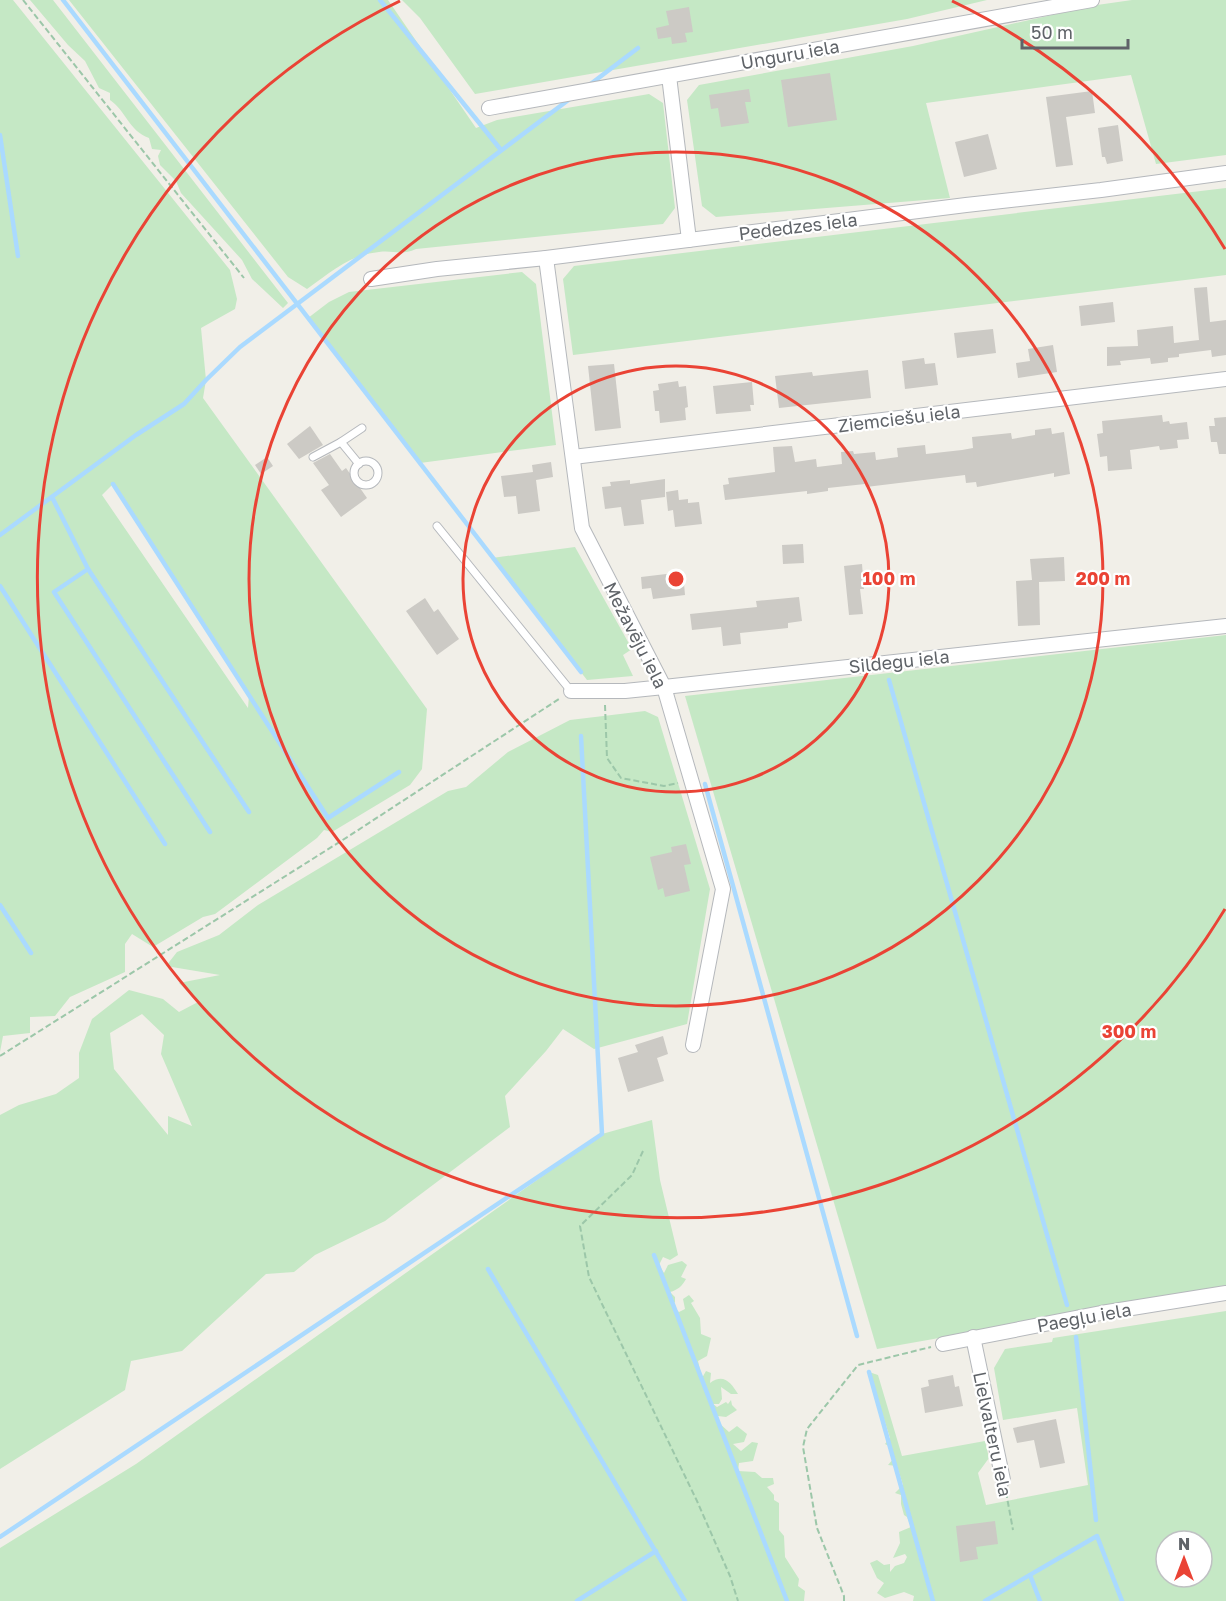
<svg xmlns="http://www.w3.org/2000/svg" width="1226" height="1601" font-family="'Golos Text',sans-serif">
<rect width="100%" height="100%" fill="#f1efe8"/>
<g fill="#c5e8c5" fill-rule="evenodd">
<path d="M0 0H13L230 270 237 299 235 309 201 328 206 380 203 398 427 709 422 769 410 785 332 832 324 830 317 838 215 914 203 917 153 947 132 934 125 944V972L70 997 55 1016 30 1017V1033L3 1036 0 1052ZM113 484 249 695 248 708 102 495Z"/>
<path d="M30 0H53L288 303 283 308 252 279 242 260 181 193 176 181 160 165 158 156 161 150 152 149 149 138C129 131 126 111 110 100V93L99 88 85 61 68 45Z"/>
<path d="M69 0H388L476 128 497 120 649 94 663 103 675 208 663 224 416 249C401 256 394 250 379 252 349 255 331 272 307 289L288 277Z"/>
<path d="M402 0H987L907 19 475 94 420 18Z"/>
<path d="M1132 0H1226V155L1156 164 1131 75 926 103 950 198 716 217 702 206 687 100 699 85 913 46 1097 5Z"/>
<path d="M1226 188V275L573 355 563 279 574 266Z"/>
<path d="M522 272 536 284 556 445 420 463 308 318 329 302 349 292Z"/>
<path d="M575 547 632 649 623 655 633 676 587 680 492 558Z"/>
<path d="M1226 635V1287L877 1349 685 696Z"/>
<path d="M645 711 658 717 710 889 687 1024 594 1049 563 1029 546 1051 505 1096 510 1127 385 1221 315 1255 294 1272 266 1274 182 1351 131 1361 125 1390 0 1469V1115L19 1105 56 1094 79 1078V1053L92 1019 129 990 163 999 179 1012 198 1002 179 983 220 975 166 966 177 952 219 935 258 905 448 791 466 787 508 752 570 720ZM142 1014 164 1035 161 1054 192 1126 168 1116V1135L114 1069 110 1033Z"/>
<path d="M652 1120 660 1180 678 1255 670 1260 663 1257 659 1265 664 1273 668 1265 682 1261 687 1265 681 1277 686 1279C682 1286 678 1290 670 1292L675 1297V1302L672 1305 679 1312 685 1309 683 1299 689 1295 694 1301 691 1303 700 1318 701 1334 711 1338 707 1356 698 1361 702 1378 706 1371 711 1373 710 1383C723 1373 731 1382 738 1394H731L721 1387 722 1399 719 1404H713L717 1407 726 1402 728 1404 731 1400 732 1405 737 1410 726 1417 718 1416 719 1423 729 1432 737 1426 747 1434 744 1442 733 1444 741 1451 752 1442 758 1443 753 1461 739 1463 738 1471 755 1472 762 1478H773L774 1484 767 1487 774 1495V1500L779 1503V1530L784 1536 785 1557 799 1579 798 1586 805 1591 804 1601H0V1548L136 1464 602 1134Z"/>
<path d="M1226 1311V1601H913L914 1596 904 1592 885 1598 877 1593 884 1583 877 1578 870 1563 877 1560 884 1565 890 1564V1572L895 1566 904 1563 907 1557 905 1554 893 1558 900 1543 899 1532 911 1527 907 1517 904 1515 901 1504V1495L895 1493 903 1485 897 1466 888 1465 894 1458 891 1447 885 1444 890 1438 869 1372 878 1375 902 1456 985 1441 989 1458 978 1473 986 1505 1088 1485 1077 1408 1003 1420 994 1368 1005 1349 1052 1342 1053 1338ZM1166 1541H1202V1577H1166Z"/>
</g>
<g fill="none" stroke-linecap="round" stroke-linejoin="round">
<g stroke="#aadaff" stroke-width="4.5">
<path d="M63 0 581 672"/>
<path d="M380 0 501 150"/>
<path d="M588 86 638 48"/>
<path d="M0 135 18 256"/>
<path d="M113 484 328 818 399 772"/>
<path d="M52 497 88 569 249 812"/>
<path d="M0 535 136 435 184 404 206 380 240 347 571 98"/>
<path d="M88 569 54 592 210 832"/>
<path d="M0 586 165 844"/>
<path d="M889 680 1067 1305"/>
<path d="M705 784 857 1336"/>
<path d="M0 905 31 953"/>
<path d="M654 1255 787 1601"/>
<path d="M488 1269 685 1601"/>
<path d="M1076 1337 1096 1520"/>
<path d="M869 1372 933 1601"/>
<path d="M0 1537 602 1134 581 736"/>
<path d="M1030 1575 1040 1601"/>
<path d="M577 1601 656 1551"/>
<path d="M985 1601 1097 1536 1122 1601"/>
</g>
</g>
<g fill="#cccac5">
<path d="M689 7 693 32 685 33 687 42 672 44 671 37 658 39 656 28 669 25 666 11Z"/>
<path d="M830 73 837 120 788 127 781 80Z"/>
<path d="M749 89 751 102H745L749 123 721 127 718 108 711 109 709 95Z"/>
<path d="M1092 91 1095 113 1066 117 1073 165 1056 167 1046 97Z"/>
<path d="M1118 125 1123 161 1107 164 1105 157H1102L1098 128Z"/>
<path d="M988 134 997 169 964 177 955 142Z"/>
<path d="M1207 287 1210 322 1226 320V355L1212 357 1211 350 1179 354V357L1168 358V362L1151 364 1150 358 1120 361 1121 365 1107 366V347L1138 346 1137 330 1173 326 1174 343 1199 340 1194 288Z"/>
<path d="M1113 302 1115 322 1081 326 1079 306Z"/>
<path d="M993 329 996 353 957 358 954 333Z"/>
<path d="M1053 345 1057 372 1018 378 1016 363 1030 361 1028 349Z"/>
<path d="M924 358 925 364 935 363 938 385 905 389 902 361Z"/>
<path d="M614 364 621 428 595 431 588 366Z"/>
<path d="M868 370 871 398 779 408 775 376 812 372 813 376Z"/>
<path d="M678 381 679 387 686 386 688 407 685 408 686 420 660 423 659 411H655L653 391 659 390 658 384Z"/>
<path d="M752 382 754 405H750L751 411 716 414 713 386Z"/>
<path d="M1162 415 1163 422 1169 421 1170 424 1187 422 1189 439 1177 440 1178 448 1160 450 1159 446 1130 450 1132 469 1108 471 1107 456 1100 457 1097 434 1103 433 1102 421Z"/>
<path d="M1226 417V454H1219L1217 442H1211L1209 426H1215L1214 418Z"/>
<path d="M310 426 323 445 299 459 287 444Z"/>
<path d="M1051 428 1052 434 1064 432 1070 474 1054 477V473L977 487 976 482 966 483 965 475 866 487 865 484 828 488V491L807 494V491L725 500 723 485 729 484 728 478 775 472 773 447 792 446 795 462 816 459 817 467 842 464 841 452 853 451 854 454 875 452 876 460 898 457 897 448 925 445 926 454 962 450 973 448 972 437 1011 433 1012 439 1035 435V430Z"/>
<path d="M330 454 342 471 346 468 367 498 341 517 321 490 329 485 313 463Z"/>
<path d="M267 457 273 466 261 474 255 465Z"/>
<path d="M551 462 553 477 536 480 540 511 518 514 516 496 504 497 501 476 533 472 532 465Z"/>
<path d="M665 479V497L641 500 644 524 624 526 621 507 605 509 602 487 611 486 610 482 630 480V484Z"/>
<path d="M678 490 679 500 688 499V503L699 502 702 524 675 527 673 510 668 511 666 492Z"/>
<path d="M803 544 804 563 783 564 782 545Z"/>
<path d="M1064 557 1065 581 1039 582 1040 625 1018 626 1016 581 1032 580 1030 559Z"/>
<path d="M862 564 864 589H860L863 614 849 615 844 566Z"/>
<path d="M683 572 685 595 653 599 651 588 642 589 641 577Z"/>
<path d="M799 597 802 621 788 623V628L740 633 741 644 723 646 721 627 692 630 690 614 757 607 756 601Z"/>
<path d="M425 598 434 612 438 609 459 639 437 655 406 611Z"/>
<path d="M686 844 691 864 684 865 690 891 665 897 663 888 658 890 650 857 672 852 671 847Z"/>
<path d="M663 1036 668 1054 657 1058 664 1081 628 1092 618 1058 638 1052 635 1045Z"/>
<path d="M953 1375 955 1387 959 1386 963 1406 925 1413 921 1388 929 1386 928 1380Z"/>
<path d="M1056 1419 1065 1463 1040 1468 1034 1440 1017 1443 1013 1428Z"/>
<path d="M995 1521 998 1544 976 1547 978 1559 960 1562 956 1526Z"/>
</g>
<g fill="none" stroke-linecap="round" stroke-linejoin="round">
<defs>
<g id="lane">
<path d="M313 457 341 442"/>
<circle cx="366" cy="473" r="12"/>
<path d="M359 464 341 442 362 428"/>
<path d="M437 526 571 691"/>
</g>
<g id="street">
<path d="M669 76 689 240"/>
<path d="M489 108 1092 0"/>
<path d="M546 258 582 528 664 687 723 889 693 1045"/>
<path d="M371 279 437 269 546 258 966 205 1101 190 1226 173"/>
<path d="M573 457 1226 379"/>
<path d="M571 691H625L664 687 1226 626"/>
<path d="M973 1337 1003 1480"/>
<path d="M943 1344 1101 1313 1226 1293"/>
</g>
</defs>
<use href="#lane" stroke="#b5b8bc" stroke-width="9"/>
<use href="#street" stroke="#b5b8bc" stroke-width="16"/>
<g stroke="#9cc7a9" stroke-width="2" stroke-dasharray="6 3" stroke-linecap="butt">
<path d="M23 0 244 278"/>
<path d="M605 705 607 758 621 778 664 786 678 783"/>
<path d="M0 1056 349 836 559 699"/>
<path d="M643 1151 632 1175 580 1226 589 1277 697 1501 730 1576 738 1601"/>
<path d="M1006 1492 1013 1530"/>
<path d="M844 1601V1596L817 1528 803 1447 807 1429 858 1365 931 1347"/>
</g>
<use href="#lane" stroke="#fff" stroke-width="7"/>
<use href="#street" stroke="#fff" stroke-width="14"/>
</g>
<g fill="none" stroke="#ea4335" stroke-width="3">
<circle cx="676" cy="579" r="213"/>
<circle cx="676" cy="579" r="427"/>
<path d="M1225 909A640 640 0 1 1 400 1M952 1A640 640 0 0 1 1225 249"/>
</g>
<g text-anchor="middle" dominant-baseline="central" stroke-width="4.5" stroke-linejoin="round" paint-order="stroke">
<g font-size="18" fill="#5f6368" stroke="#fff">
<text transform="translate(790 54) rotate(-10)">Unguru iela</text>
<text transform="translate(798 226) rotate(-7)">Pededzes iela</text>
<text transform="translate(899 418) rotate(-7)">Ziemciešu iela</text>
<text transform="translate(636 635) rotate(63)">Mežavēju iela</text>
<text transform="translate(899 661) rotate(-6)">Sildegu iela</text>
<text transform="translate(1084 1317) rotate(-10)">Paegļu iela</text>
<text transform="translate(993 1434) rotate(78)">Lielvalteru iela</text>
</g>
</g>
<circle cx="676" cy="579" r="9" fill="#ea4335" stroke="#fff" stroke-width="3"/>
<g font-size="18" text-anchor="middle" font-weight="bold" fill="#ea4335" stroke="#fff" stroke-width="4.5" stroke-linejoin="round" paint-order="stroke">
<text x="889" y="585">100 m</text>
<text x="1103" y="585">200 m</text>
<text x="1129" y="1038">300 m</text>
</g>
<g transform="translate(1184 1559)"><circle r="28" fill="#ffffff" stroke="#bfc1c3" stroke-width="1.5"/>
<path d="M0-4.5L10 22L0 15L-10 22Z" fill="#ea4335"/>
<text y="-9" font-size="16" font-weight="bold" text-anchor="middle" fill="#5f6368">N</text>
</g>
<path d="M1022 39v9h106v-9" fill="none" stroke="#5f6368" stroke-width="3"/>
<text x="1031" y="39" font-size="18" fill="#5f6368" stroke="#ffffff" stroke-width="4.5" paint-order="stroke">50 m</text>
</svg>
